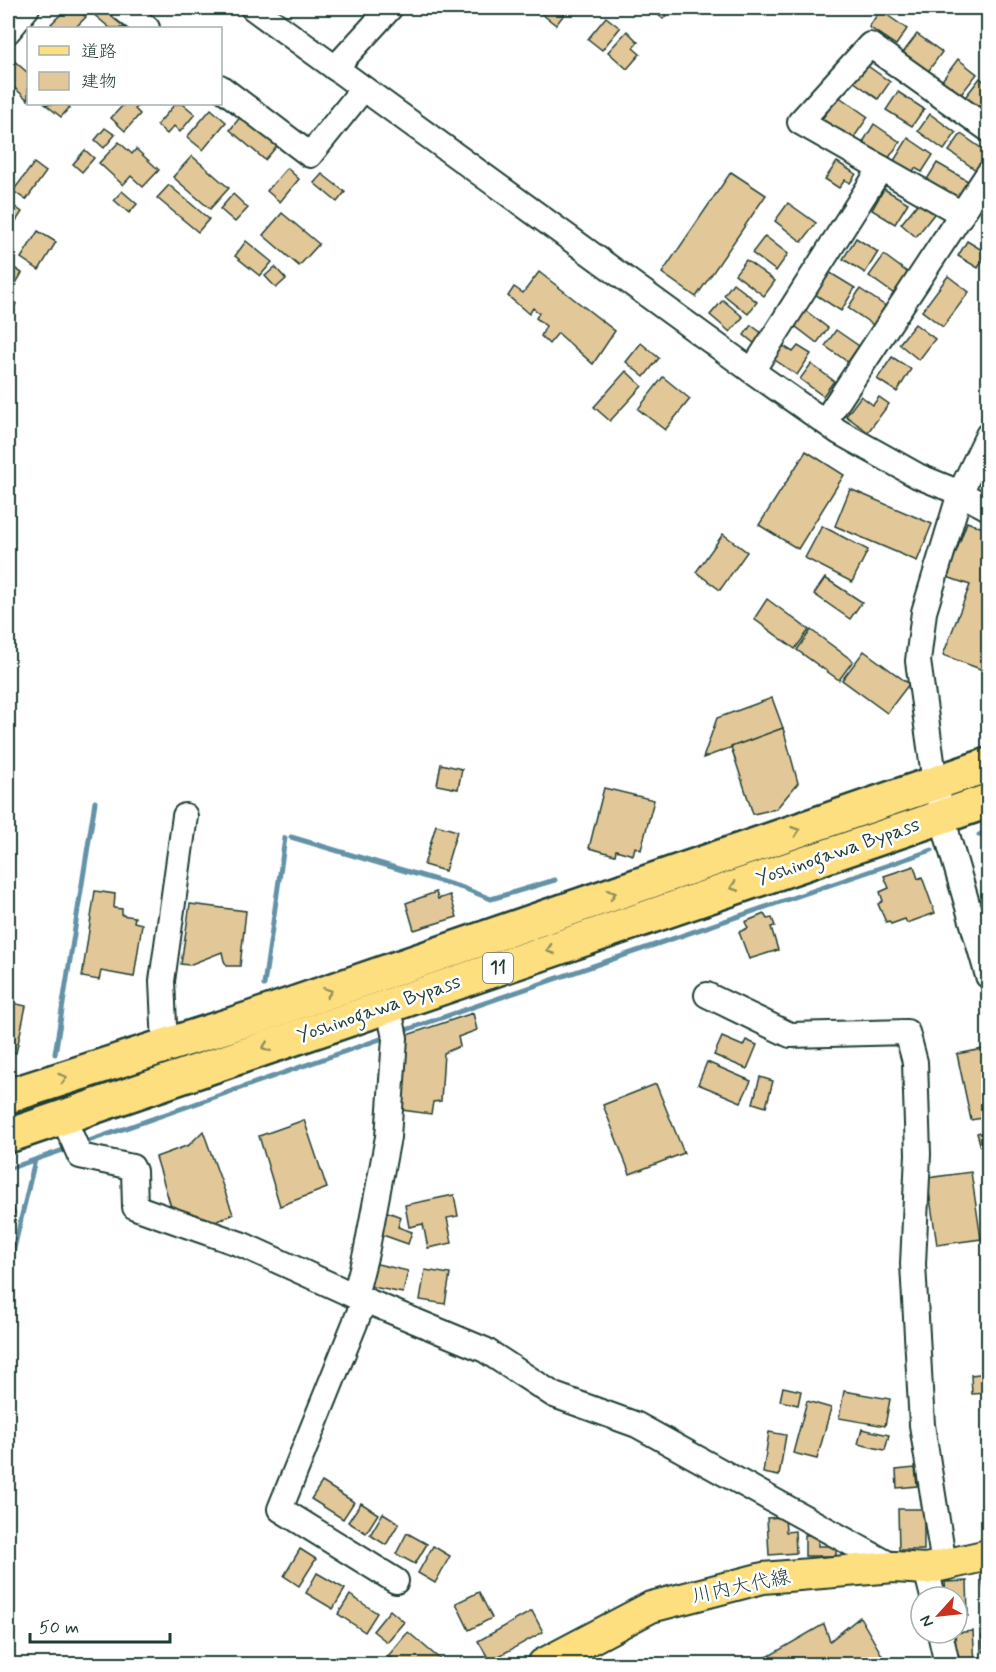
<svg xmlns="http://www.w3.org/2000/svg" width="996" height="1672" font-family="Mynerve,'Klee One',sans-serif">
<rect width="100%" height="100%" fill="#fff"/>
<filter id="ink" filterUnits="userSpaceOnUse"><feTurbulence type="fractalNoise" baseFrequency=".0167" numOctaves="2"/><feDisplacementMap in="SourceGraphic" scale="12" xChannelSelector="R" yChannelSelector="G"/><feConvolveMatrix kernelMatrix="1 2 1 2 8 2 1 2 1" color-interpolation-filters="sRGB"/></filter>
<g filter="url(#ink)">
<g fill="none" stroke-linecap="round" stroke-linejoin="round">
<g stroke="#6492a6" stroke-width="5">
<path d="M8 791 11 772"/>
<path d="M979 835 988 831"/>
<path d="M291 837 463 888 491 899 555 880"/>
<path d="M264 985 285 838"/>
<path d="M400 1032 932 850"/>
<path d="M55 1054 95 802"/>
<path d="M80 1144 389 1036"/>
<path d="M8 1169 69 1148"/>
<path d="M8 1274 35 1160"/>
</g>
</g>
<g fill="#e2c898" stroke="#1f3d34" stroke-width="1.5">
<path d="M67 8H76L86 17 75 28H56L51 24Z"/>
<path d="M97 8H109L133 28H110L92 13Z"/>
<path d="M534 8H569L556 25Z"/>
<path d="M652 8H673L663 19 651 9Z"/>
<path d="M880 10 907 29 896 45 869 27Z"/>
<path d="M606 17 620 28 602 50 588 39Z"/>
<path d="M627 31 638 42 633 48 640 54 627 69 608 52Z"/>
<path d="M917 34 942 52 927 73 902 54Z"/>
<path d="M11 58 28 73V100L8 82V62Z"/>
<path d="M958 59 977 74 959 97 940 83Z"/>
<path d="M865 64 890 82 878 99 853 81Z"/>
<path d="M980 78 988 85V113L979 105 975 110 963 100Z"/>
<path d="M898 92 924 109 912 126 886 110Z"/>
<path d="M838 96 868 117 852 140 822 119Z"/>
<path d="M45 104H65L70 107 61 117Z"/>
<path d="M124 104H140L135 109 140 114 125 131 111 118Z"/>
<path d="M175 104H183L195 114 180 132 174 126 167 134 157 125Z"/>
<path d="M211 109 226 122 203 150 187 137Z"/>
<path d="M930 114 956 133 944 150 918 131Z"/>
<path d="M241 116 277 146 265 160 230 130Z"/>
<path d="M874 124 900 142 888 159 863 142Z"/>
<path d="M105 128 115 135 104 148 95 140Z"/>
<path d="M961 134 988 153 976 170 949 151Z"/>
<path d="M908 138 933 155 922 172 915 168 910 176 892 164Z"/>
<path d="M119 142 132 154 136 149 159 170 143 187 131 176 123 185 99 163Z"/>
<path d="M85 150 94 158 82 172 73 164Z"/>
<path d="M192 156 229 188 210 209 173 177Z"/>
<path d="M837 162 856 174 850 183 845 180 839 188 825 179Z"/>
<path d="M34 163 46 172 26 200 13 191Z"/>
<path d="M937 163 968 181 957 199 926 181Z"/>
<path d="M287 168 299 179 280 202 267 191Z"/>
<path d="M731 172 766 195 696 297 662 273Z"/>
<path d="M322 174 345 192 337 202 314 183Z"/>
<path d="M169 185 209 219 198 232 157 198Z"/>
<path d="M884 189 908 203 895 224 872 210Z"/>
<path d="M122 191 137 204 129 213 114 200Z"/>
<path d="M233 194 248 208 235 222 220 209Z"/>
<path d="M8 202 22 212 8 233Z"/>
<path d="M919 202 934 214 916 237 901 224Z"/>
<path d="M788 203 816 223 802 242 775 221Z"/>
<path d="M282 213 319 244 299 266 263 235Z"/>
<path d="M38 231 56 242 39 270 21 258Z"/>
<path d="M765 236 788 254 776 271 752 253Z"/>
<path d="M856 238 878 252 865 273 843 259Z"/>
<path d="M246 241 272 262 260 276 235 256Z"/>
<path d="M967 241 987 253 978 268 958 256Z"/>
<path d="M884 255 911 275 897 296 869 276Z"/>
<path d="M746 260 775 281 764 296 735 274Z"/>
<path d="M8 264 22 273 11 292 8 290Z"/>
<path d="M275 267 286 279 276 288 265 276Z"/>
<path d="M827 271 855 288 841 311 813 293Z"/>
<path d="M539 272 615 331 593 364 558 333 549 344 541 336 546 326 536 318 539 313 533 308 529 314 508 296 514 287 523 293Z"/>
<path d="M948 276 969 292 943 327 922 311Z"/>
<path d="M733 283 757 302 748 314 724 295Z"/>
<path d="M860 289 887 307 875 326 848 308Z"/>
<path d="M8 298 16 304 8 317Z"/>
<path d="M723 300 743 317 730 332 710 315Z"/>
<path d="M802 308 828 328 817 343 791 323Z"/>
<path d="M915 324 935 339 919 360 899 344Z"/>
<path d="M751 325 763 334 755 344 744 335Z"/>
<path d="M836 330 859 346 848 362 825 346Z"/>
<path d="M641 343 659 358 644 377 626 362Z"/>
<path d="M780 344 793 352 798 346 811 354 797 375 772 358Z"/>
<path d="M892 357 911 369 897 392 877 379Z"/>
<path d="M811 364 834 381 823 396 800 379Z"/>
<path d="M626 371 642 386 610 421 594 407Z"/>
<path d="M663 377 690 399 665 430 638 409Z"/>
<path d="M861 396 873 405 879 397 889 404 868 432 846 416Z"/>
<path d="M806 451 844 475 798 549 759 525Z"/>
<path d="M850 489 932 524 917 561 835 526Z"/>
<path d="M967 522 988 530V672L943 655 970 585 947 577Z"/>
<path d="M822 526 868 550 852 582 805 558Z"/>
<path d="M723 534 747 552 720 590 696 572Z"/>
<path d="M825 578 862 602 850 619 814 594Z"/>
<path d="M767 599 809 630 795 649 754 619Z"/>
<path d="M811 630 853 661 839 680 797 650Z"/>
<path d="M864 651 909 684 887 713 842 680Z"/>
<path d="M772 698 783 728 703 758 717 718Z"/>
<path d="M783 728 798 783 776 809 753 814 731 747Z"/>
<path d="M441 764 462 769 458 789 437 785Z"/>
<path d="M604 788 654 800 641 850 635 847 633 855 616 850 615 855 589 848Z"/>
<path d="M436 825 457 831 445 871 424 865Z"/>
<path d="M914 866 918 879 922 877 935 913 907 923 905 919 891 924 889 921 886 922 878 904 883 901 880 892 889 888 884 876Z"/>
<path d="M95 891 115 894 114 908 122 909V915L135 917 134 922 142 924 134 977 101 971 99 980 82 977Z"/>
<path d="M436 892 438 899 450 895 457 917 414 930 406 903Z"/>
<path d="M190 904 246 911 240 966H227L224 961 222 952 189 965 181 964Z"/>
<path d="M764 914 767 919 772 918 775 926 771 927 778 950 749 959 739 932 748 928 745 922Z"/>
<path d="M8 979 12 980 8 1003Z"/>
<path d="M8 1002 26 1006 16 1053 8 1051Z"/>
<path d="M473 1013 477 1030 458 1037 460 1046 444 1053 441 1101 433 1102 431 1114 402 1110 407 1035Z"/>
<path d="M722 1037 743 1046 746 1040 757 1045 747 1069 714 1055Z"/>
<path d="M988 1048V1117L971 1120 957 1054Z"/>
<path d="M707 1062 751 1081 741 1102 698 1084Z"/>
<path d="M760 1077 773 1081 766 1107 753 1103Z"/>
<path d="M656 1084 684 1153 630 1174 603 1105Z"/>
<path d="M304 1120 327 1188 280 1206 259 1136Z"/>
<path d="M988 1130V1164L986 1165 977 1133Z"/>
<path d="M203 1131 233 1214 217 1221 171 1207 156 1157 189 1145Z"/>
<path d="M971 1172 981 1239 937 1245 927 1178Z"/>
<path d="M454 1195 458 1216 447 1218 452 1243 428 1248 423 1224 409 1227 405 1205Z"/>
<path d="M11 1201 15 1213 8 1216V1202Z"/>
<path d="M385 1211 401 1217 398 1227 412 1232 408 1244 377 1233Z"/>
<path d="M373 1263 408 1271 403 1293 368 1286Z"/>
<path d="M425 1270 450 1274 445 1304 420 1300Z"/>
<path d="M984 1278H988V1310Z"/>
<path d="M988 1373V1393L972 1394 971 1375Z"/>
<path d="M783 1387 801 1391 798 1405 780 1401Z"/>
<path d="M844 1391 890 1399 885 1426 839 1418Z"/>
<path d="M807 1401 831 1408 817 1459 793 1453Z"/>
<path d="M986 1402H988V1422H987Z"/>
<path d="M862 1429 889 1435 885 1450 858 1444Z"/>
<path d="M769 1432 786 1435 779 1476 763 1473Z"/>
<path d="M915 1468 917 1486 897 1488 896 1470Z"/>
<path d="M983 1474H988V1511Z"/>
<path d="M322 1482 354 1502 343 1519 311 1499Z"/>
<path d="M361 1503 378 1514 366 1533 348 1522Z"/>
<path d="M898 1509H924V1550H899Z"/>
<path d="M383 1513 399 1523 386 1545 370 1535Z"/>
<path d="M785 1517 786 1532 795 1531 796 1553 769 1555 767 1518Z"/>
<path d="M407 1533 427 1544 415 1564 396 1554Z"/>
<path d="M805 1535H818V1546H836V1556H805Z"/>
<path d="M433 1546 450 1556 435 1583 418 1573Z"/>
<path d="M300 1549 316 1559 299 1586 284 1576Z"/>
<path d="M317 1573 345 1589 333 1609 306 1593Z"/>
<path d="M983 1579H988V1589H984Z"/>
<path d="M967 1581 968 1616H957V1597H946L945 1582Z"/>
<path d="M479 1592 492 1618 469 1630 456 1603Z"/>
<path d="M350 1595 377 1613 365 1632 338 1614Z"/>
<path d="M390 1610 404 1622 387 1642 373 1631Z"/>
<path d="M532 1611 543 1632 490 1661 478 1641Z"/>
<path d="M860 1617 887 1664H755L824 1624 830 1641Z"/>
<path d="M973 1631 975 1664H957L955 1633Z"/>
<path d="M408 1632 441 1660 438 1664H399L388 1656Z"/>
<path d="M988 1635V1651L983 1652 982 1636Z"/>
<path d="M506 1657 510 1664H491Z"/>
<path d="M79 1658 88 1664H74Z"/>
<path d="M635 1659 638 1664H623Z"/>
</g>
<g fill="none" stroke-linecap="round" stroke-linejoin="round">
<defs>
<g id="minor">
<path d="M122 8 147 28"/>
<path d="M253 8 752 371 839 432 918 476 960 493 988 508"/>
<path d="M8 31 27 8"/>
<path d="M335 68 390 8"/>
<path d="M220 87 310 155 363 89"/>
<path d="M881 168 800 122 870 45 988 129"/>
<path d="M752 371 881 168 962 214"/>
<path d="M825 421 988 174"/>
<path d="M988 435 960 493 924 612 918 661 935 783 948 838 988 976"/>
<path d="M707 995 790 1035 907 1032 915 1062 918 1154 913 1264 922 1425 944 1565"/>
<path d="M388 1005 395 1038 388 1137 366 1253 355 1296 485 1350 554 1395 637 1425 894 1567"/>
<path d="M165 1046 162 981 185 816"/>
<path d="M63 1117 80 1156 132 1167 134 1171 135 1207 243 1245 355 1296"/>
<path d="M364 1301 280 1509 396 1581"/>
<path d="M926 1569 933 1597"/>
<path d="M940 1633 947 1664"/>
</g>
<path id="major" d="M543 1664 651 1607 763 1578 894 1567 926 1569 988 1555"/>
<g id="highway">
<path d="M8 1096 252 1018 988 765"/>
<path d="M8 1136 988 801"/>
</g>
</defs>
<use href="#minor" stroke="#1f3d34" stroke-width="28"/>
<use href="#major" stroke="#1f3d34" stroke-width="34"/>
<use href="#highway" stroke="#1f3d34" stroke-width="38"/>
<use href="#minor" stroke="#fff" stroke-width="24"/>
<use href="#major" stroke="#fedf80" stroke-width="30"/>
<use href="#highway" stroke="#fedf80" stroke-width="33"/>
</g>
<defs><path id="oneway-chevron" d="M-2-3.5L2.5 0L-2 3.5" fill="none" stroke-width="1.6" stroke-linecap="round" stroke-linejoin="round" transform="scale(1.5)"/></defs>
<g stroke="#8e8e5a">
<use href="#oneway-chevron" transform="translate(796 831) rotate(-19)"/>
<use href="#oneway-chevron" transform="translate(734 887) rotate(161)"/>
<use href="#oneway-chevron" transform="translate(612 894) rotate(-19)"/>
<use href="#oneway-chevron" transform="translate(550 950) rotate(161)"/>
<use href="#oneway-chevron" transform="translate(328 992) rotate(-19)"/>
<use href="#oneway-chevron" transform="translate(266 1047) rotate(161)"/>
<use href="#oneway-chevron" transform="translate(63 1078) rotate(-18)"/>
</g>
</g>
<g text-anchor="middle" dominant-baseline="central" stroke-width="5" stroke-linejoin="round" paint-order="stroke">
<rect fill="#fff" stroke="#627771" stroke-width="1.5" x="483" y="953" width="30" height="30" rx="4.5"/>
<g font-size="18" font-weight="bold" fill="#1f3d34">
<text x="498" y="968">11</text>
</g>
<g font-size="20" fill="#1f3d34" stroke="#fff">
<text transform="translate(838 852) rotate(-19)">Yoshinogawa Bypass</text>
<text transform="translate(379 1009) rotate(-19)">Yoshinogawa Bypass</text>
<text transform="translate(741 1587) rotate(-12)">川内大代線</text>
</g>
</g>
<rect width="996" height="1672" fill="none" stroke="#fff" stroke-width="30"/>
<rect x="15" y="15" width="966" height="1642" fill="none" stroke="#1f3d34" stroke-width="2" filter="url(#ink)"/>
<rect x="27" y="27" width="195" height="78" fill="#ffffff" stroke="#a5b1ae" stroke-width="1.5"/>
<rect x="39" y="46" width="30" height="9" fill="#fedf80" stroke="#a5b1ae" stroke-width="1.5"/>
<text x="81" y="57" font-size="18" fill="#1f3d34">道路</text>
<rect x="39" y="72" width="30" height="18" fill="#e2c898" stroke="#a5b1ae" stroke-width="1.5"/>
<text x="81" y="87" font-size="18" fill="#1f3d34">建物</text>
<g transform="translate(939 1615) rotate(243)"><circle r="28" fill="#ffffff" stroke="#a5b1ae" stroke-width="1.5"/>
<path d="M0-4.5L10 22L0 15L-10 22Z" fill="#c8321e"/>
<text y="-9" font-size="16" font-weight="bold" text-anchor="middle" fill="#1f3d34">N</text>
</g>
<path d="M30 1633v9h140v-9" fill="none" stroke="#1f3d34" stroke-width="3"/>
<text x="39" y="1633" font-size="18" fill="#1f3d34" stroke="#ffffff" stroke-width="4.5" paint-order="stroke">50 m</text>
</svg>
